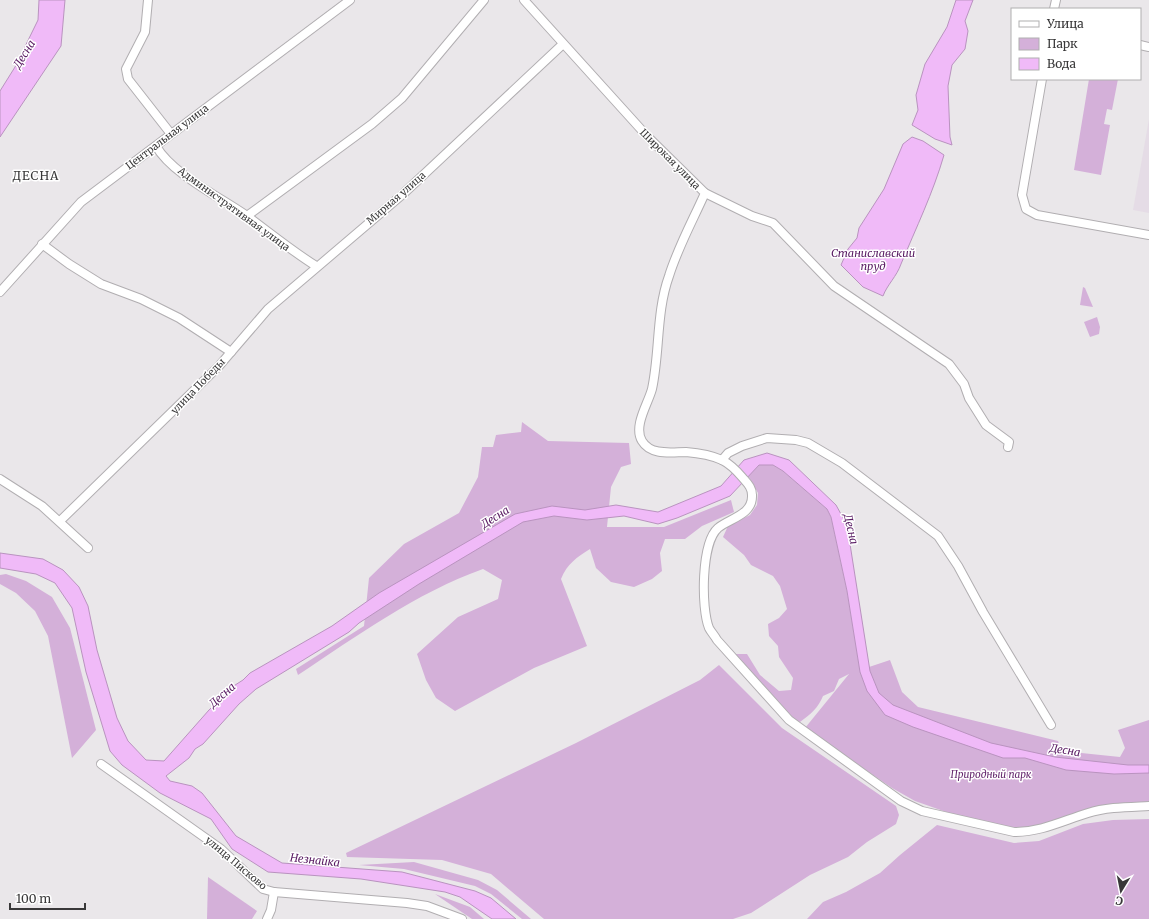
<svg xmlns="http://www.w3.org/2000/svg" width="1149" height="919" font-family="Merriweather,serif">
<rect width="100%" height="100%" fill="#eae7ea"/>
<path fill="#e5dce6" d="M1149 119V213L1133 210Z"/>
<g fill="#d4b0d9">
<path d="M1089 79H1118L1112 110 1107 109 1104 124 1110 125 1101 175 1074 170Z"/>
<path d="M1083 287 1085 288 1093 307 1080 305Z"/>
<path d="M1097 317 1100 327 1099 334 1090 337 1084 322Z"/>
<path d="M522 422 548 441 629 443 631 464 621 467 611 487 607 527H664L731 500 734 512 702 526 685 539H665L660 553 662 571 652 579 634 587 611 582 596 568 590 549C577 557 567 564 561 579L587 646 534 668 455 711 436 698 426 680 417 654 458 617 498 599 502 580 483 569C416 593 357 636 298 675L296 669 364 626 369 578 404 544 459 513 478 477 482 447H493L496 435 521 432Z"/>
<path d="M759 465H773L783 471 827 509 831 517 847 591 860 670 890 660 902 692 918 707 1058 741 1062 751 1120 757 1125 748 1118 730 1149 720V804L1030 827 1014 828 949 813 915 801 892 788 805 728 849 674 839 679 834 691 823 696C818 708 811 714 800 722L795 720 735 654H747L760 675 779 691 791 690 793 678 779 657 778 646 769 636 768 624 779 618 787 609 780 586 773 576 751 565 744 555 723 537 728 526 750 515 757 505 758 493 748 476Z"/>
<path d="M6 574 26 581 52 597 70 628 96 730 72 758 48 636 35 611 16 593 0 584V575Z"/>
<path d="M719 665 782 728 896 806 899 815 896 824 867 842 848 857 810 875 751 913 733 919H544L491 874 442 860 347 857 346 853 576 743 700 680Z"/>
<path d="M1149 819V919H807L823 902 846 892 880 873 900 855 937 825 1014 843 1039 841 1083 824 1113 820Z"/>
<path d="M414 862 478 880 497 890 531 919H522L491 894 475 886 404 869 359 865Z"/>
<path d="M208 877 257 911 252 919H207Z"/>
<path d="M435 894 470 907 484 919H472Z"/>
</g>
<g fill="#f0baf8" stroke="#b993bf">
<path d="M39 0H65L61 46 0 137V91L15 67 38 20Z"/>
<path d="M956 0H973L965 21 968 31 965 49 952 65 948 86 950 137 952 145 935 139 912 125 918 110 916 95 925 64 947 27Z"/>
<path d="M912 137 923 141 944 155C933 193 916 228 901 264 897 276 887 285 883 296L863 287 841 265 848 249 857 238 859 228 884 189 903 144Z"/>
<path d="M767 453 789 460 836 505 847 525 870 671 879 693 893 705 991 743 1055 757 1128 765H1149V773L1114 774 1066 770 1025 758H1003L913 727 885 715 867 691 860 672 847 591 831 517 827 509 783 471 773 465H759L730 496 677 518 658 524 624 516 587 520 554 516 523 522 419 584 359 623 349 632 256 689 239 704 203 744 195 749 189 758 166 776 170 781 192 786 202 793 236 836 282 863 402 872 475 891 491 898 516 919H492L460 897 445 892 361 879 268 872 232 849 211 819 160 793 122 765 110 751 86 672 72 608 55 583 36 574 0 568V553L43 559 63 570 79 587 88 606 97 650 117 718 128 741 146 760 164 761 209 710 232 687 243 680 250 673 332 626 379 593 515 514 552 506 585 510 616 505 658 512 721 486 744 460Z"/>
</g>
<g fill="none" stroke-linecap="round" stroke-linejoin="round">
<defs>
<g id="minor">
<path d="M148 0 145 32 126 69 128 79 171 134"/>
<path d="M524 0 647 136 705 193C693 220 678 247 669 276 656 312 660 352 652 389 648 404 633 426 642 441 651 456 672 452 686 452 698 453 711 455 722 460 730 464 736 470 742 477 747 483 752 487 752 495 753 515 730 518 718 528 701 543 701 608 709 628 711 632 715 636 717 640L789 720 901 801 922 811 1014 832C1041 832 1062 821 1088 813 1107 807 1129 807 1149 806"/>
<path d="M1054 9 1056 0"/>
<path d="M1140 45 1149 47"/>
<path d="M1042 79 1022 195 1026 209 1037 215 1149 235"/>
<path d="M156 146C172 174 220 197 247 216 270 233 292 251 316 266"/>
<path d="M705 193 752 216 773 223 834 286 949 364 964 384 969 398 986 425 1009 442 1008 447"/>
<path d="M247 216 372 124 402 98 484 0"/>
<path d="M42 244 69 264 101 284 141 299 179 318 231 352"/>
<path d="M0 292 81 202 350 0"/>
<path d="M722 460 728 453 742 446 767 438 796 440 808 443 842 463 938 536 958 566 983 612 1051 725"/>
<path d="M0 479 42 506 88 548"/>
<path d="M60 521 219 366 268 309 403 194 563 44"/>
<path d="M101 764 221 849 263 889 274 892 407 903 427 906 462 919"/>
<path d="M267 919 271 910 274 892"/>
</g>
</defs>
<use href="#minor" stroke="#b1aeb1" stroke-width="10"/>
<use href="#minor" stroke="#fff" stroke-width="8"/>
</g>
<g text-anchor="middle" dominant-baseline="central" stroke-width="3" stroke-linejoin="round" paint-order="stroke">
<g font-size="10" fill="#393839" stroke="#fff">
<text transform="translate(167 137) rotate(-37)">Центральная улица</text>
<text transform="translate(670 159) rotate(45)">Широкая улица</text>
<text transform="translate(396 198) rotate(-41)">Мирная улица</text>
<text transform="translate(234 209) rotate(36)">Административная улица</text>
<text transform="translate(198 386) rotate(-46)">улица Победы</text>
<text transform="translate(236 863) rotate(40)">улица Писково</text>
</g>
<g font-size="10" font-style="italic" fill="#64266d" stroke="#fff">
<text x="991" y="774">Природный парк</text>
</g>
<g font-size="11" font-style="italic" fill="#581a62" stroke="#fff">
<text transform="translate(24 54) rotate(-58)">Десна</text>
<text x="873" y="253">Станиславский<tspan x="873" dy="13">пруд</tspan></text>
<text transform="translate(495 517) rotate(-32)">Десна</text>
<text transform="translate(851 529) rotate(77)">Десна</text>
<text transform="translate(222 695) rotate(-41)">Десна</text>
<text transform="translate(1065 750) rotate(9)">Десна</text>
<text transform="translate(315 860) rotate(6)">Незнайка</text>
</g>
<g font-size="12" letter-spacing="1" fill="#393839" stroke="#fff">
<text x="36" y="175">ДЕСНА</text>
</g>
</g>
<rect x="1011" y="8" width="130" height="72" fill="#ffffff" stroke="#b0afb0"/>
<rect x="1019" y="21" width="20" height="6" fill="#ffffff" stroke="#b0afb0"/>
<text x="1047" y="28" font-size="12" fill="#393839">Улица</text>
<rect x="1019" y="38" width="20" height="12" fill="#d4b0d9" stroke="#b0afb0"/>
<text x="1047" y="48" font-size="12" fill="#393839">Парк</text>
<rect x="1019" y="58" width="20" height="12" fill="#f0baf8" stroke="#b0afb0"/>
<text x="1047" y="68" font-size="12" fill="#393839">Вода</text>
<g transform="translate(1121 891) rotate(190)" stroke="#ffffff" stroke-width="3" paint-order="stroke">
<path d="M0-3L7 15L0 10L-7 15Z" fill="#393839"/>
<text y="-6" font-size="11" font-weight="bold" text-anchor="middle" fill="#393839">С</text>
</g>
<path d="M10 903v6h75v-6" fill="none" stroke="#393839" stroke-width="2"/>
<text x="16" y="903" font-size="12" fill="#393839" stroke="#ffffff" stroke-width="3" paint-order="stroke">100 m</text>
</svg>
